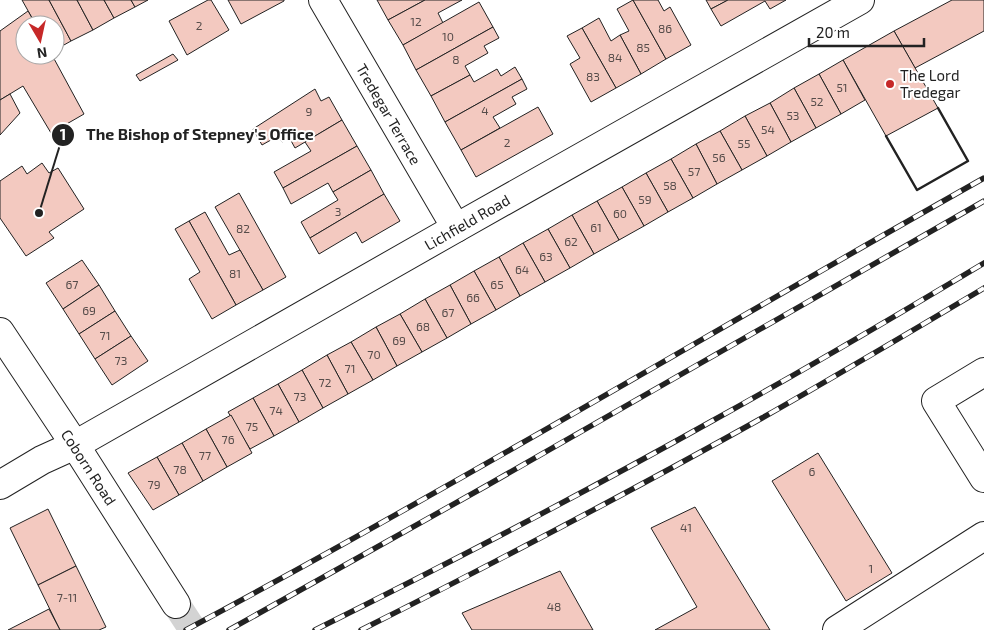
<svg xmlns="http://www.w3.org/2000/svg" width="984" height="630" font-family="'Exo 2',sans-serif">
<rect width="100%" height="100%" fill="#fff"/>
<g fill="#f3c9c0" stroke="#222">
<path d="M22 0H49L71 41 55 50V25H36Z"/>
<path d="M49 0H77L93 30 71 41Z"/>
<path d="M77 0H104L114 18 93 30Z"/>
<path d="M104 0H131L135 7 114 18Z"/>
<path d="M131 0H148L135 7Z"/>
<path d="M208 0H211L229 30 187 55 169 21Z"/>
<path d="M228 0H284V1L241 24Z"/>
<path d="M377 0H425L388 20Z"/>
<path d="M425 0H462L438 13 443 23 403 45 388 20Z"/>
<path d="M633 0 666 59 641 74 620 35 629 31 617 9Z"/>
<path d="M633 0H658L664 11 670 7 691 45 666 59Z"/>
<path d="M706 0H728L711 9Z"/>
<path d="M728 0H786L770 9 765 1 721 26 711 9Z"/>
<path d="M952 0H984V31L915 68 894 31Z"/>
<path d="M479 2 493 27 416 70 403 45Z"/>
<path d="M28 11 36 25H25V55H52L84 114 51 133 23 86 0 100V31Z"/>
<path d="M599 18 611 41 620 35 641 74 616 88 582 28Z"/>
<path d="M493 27 499 38 484 46 488 53 465 66 470 75 431 96 416 70Z"/>
<path d="M582 28 616 88 591 102 570 64 580 58 567 36Z"/>
<path d="M894 31 938 108 886 136 843 60Z"/>
<path d="M173 54 178 60 140 81 136 75Z"/>
<path d="M843 60 865 100 841 114 819 74Z"/>
<path d="M515 67 522 79 445 122 431 96 470 75 474 82 497 69 501 76Z"/>
<path d="M819 74 841 114 816 128 794 88Z"/>
<path d="M522 79 527 89 512 97 516 104 493 117 500 128 461 150 445 122Z"/>
<path d="M794 88 816 128 791 142 770 103Z"/>
<path d="M315 89 321 101 329 97 342 120 295 148 289 137 282 142 278 136 262 145 253 129Z"/>
<path d="M10 94 20 113 0 135V100Z"/>
<path d="M770 103 791 142 767 156 745 116Z"/>
<path d="M538 107 553 134 476 177 461 150Z"/>
<path d="M745 116 767 156 742 170 720 131Z"/>
<path d="M342 120 357 146 283 188 274 172 311 151 305 142Z"/>
<path d="M720 131 742 170 717 184 696 144Z"/>
<path d="M696 144 717 184 693 198 671 159Z"/>
<path d="M357 146 371 170 333 192 328 183 291 204 283 188Z"/>
<path d="M671 159 693 198 668 212 646 173Z"/>
<path d="M42 163 49 173 58 168 84 209 49 232 54 238 26 256 0 218V181L22 166 27 174Z"/>
<path d="M371 170 384 194 310 238 301 222 338 200 333 192Z"/>
<path d="M646 173 668 212 644 226 622 187Z"/>
<path d="M622 187 644 226 619 240 597 201Z"/>
<path d="M239 193 286 277 263 290 215 207Z"/>
<path d="M384 194 400 221 362 243 356 232 319 254 310 238Z"/>
<path d="M597 201 619 240 594 254 572 215Z"/>
<path d="M205 212 229 255 240 250 263 290 236 305 189 221Z"/>
<path d="M572 215 594 254 570 268 548 229Z"/>
<path d="M189 221 236 305 212 319 189 279 200 272 175 229Z"/>
<path d="M548 229 570 268 545 282 523 243Z"/>
<path d="M523 243 545 282 520 296 499 257Z"/>
<path d="M499 257 520 296 496 310 474 271Z"/>
<path d="M82 260 99 285 63 309 46 283Z"/>
<path d="M474 271 496 310 471 324 450 285Z"/>
<path d="M99 285 115 311 79 334 63 309Z"/>
<path d="M450 285 471 324 447 338 425 299Z"/>
<path d="M425 299 447 338 422 352 400 314Z"/>
<path d="M115 311 131 336 95 359 79 334Z"/>
<path d="M400 314 422 352 397 366 376 327Z"/>
<path d="M376 327 397 366 373 380 351 342Z"/>
<path d="M131 336 148 361 112 385 95 359Z"/>
<path d="M351 342 373 380 348 394 327 355Z"/>
<path d="M327 355 348 394 323 408 302 370Z"/>
<path d="M302 370 323 408 299 422 278 384Z"/>
<path d="M278 384 299 422 274 436 253 398Z"/>
<path d="M253 398 274 436 250 449 228 412Z"/>
<path d="M231 415 252 453 227 467 206 429Z"/>
<path d="M206 429 227 467 203 481 182 443Z"/>
<path d="M182 443 203 481 179 495 157 457Z"/>
<path d="M818 453 892 573 846 601 772 481Z"/>
<path d="M157 457 179 495 153 510 128 473Z"/>
<path d="M695 507 770 630H655L697 607 651 528Z"/>
<path d="M48 509 76 566 38 585 10 528Z"/>
<path d="M76 566 106 627 99 630H60L38 585Z"/>
<path d="M560 571 593 630H472L462 613Z"/>
<path d="M49 609 60 630H8Z"/>
</g>
<g fill="none" stroke-linecap="round" stroke-linejoin="round">
<path stroke="#d3d3d3" stroke-width="28" stroke-dasharray="28 14" stroke-linecap="butt" d="M176 604 193 630"/>
<defs>
<g id="street">
<path d="M323 0 456 228"/>
<path d="M984 372 936 401 984 478"/>
<path d="M0 485 42 460 75 445 456 228 860 0"/>
<path d="M837 630 984 536"/>
</g>
<path id="secondary" d="M0 332 75 445 176 604"/>
</defs>
<use href="#street" stroke="#222" stroke-width="30"/>
<use href="#secondary" stroke="#222" stroke-width="30"/>
<use href="#street" stroke="#fff" stroke-width="28"/>
<use href="#secondary" stroke="#fff" stroke-width="28"/>
<defs>
<g id="rail">
<path d="M186 630C455 486 718 328 984 178"/>
<path d="M229 630 486 486 984 201"/>
<path d="M315 630C449 563 582 494 712 421 804 370 894 317 984 263"/>
<path d="M361 630C496 562 630 492 762 418 836 376 910 332 984 288"/>
</g>
</defs>
<use href="#rail" stroke="#222" stroke-width="5.5"/>
<use href="#rail" stroke="#fff" stroke-width="4" stroke-dasharray="11" stroke-linecap="butt"/>
<path stroke="#222" stroke-width="2.5" d="M886 136 917 190 968 161 938 108"/>
</g>
<circle fill="#c62828" stroke="#fff" stroke-width="2" cx="890" cy="84" r="5"/>
<g text-anchor="middle" dominant-baseline="central" stroke-width="4" stroke-linejoin="round" paint-order="stroke">
<g font-size="12" fill="#564c4a">
<text x="416" y="21">12</text>
<text x="199" y="25">2</text>
<text x="665" y="28">86</text>
<text x="448" y="36">10</text>
<text x="643" y="47">85</text>
<text x="615" y="57">84</text>
<text x="456" y="59">8</text>
<text x="593" y="76">83</text>
<text x="842" y="87">51</text>
<text x="817" y="101">52</text>
<text x="485" y="110">4</text>
<text x="309" y="111">9</text>
<text x="793" y="115">53</text>
<text x="768" y="129">54</text>
<text x="507" y="142">2</text>
<text x="744" y="143">55</text>
<text x="719" y="157">56</text>
<text x="694" y="171">57</text>
<text x="670" y="185">58</text>
<text x="645" y="199">59</text>
<text x="338" y="211">3</text>
<text x="620" y="213">60</text>
<text x="596" y="227">61</text>
<text x="243" y="228">82</text>
<text x="571" y="241">62</text>
<text x="546" y="256">63</text>
<text x="522" y="269">64</text>
<text x="235" y="273">81</text>
<text x="72" y="284">67</text>
<text x="497" y="284">65</text>
<text x="473" y="297">66</text>
<text x="89" y="310">69</text>
<text x="448" y="312">67</text>
<text x="423" y="326">68</text>
<text x="105" y="335">71</text>
<text x="399" y="340">69</text>
<text x="374" y="354">70</text>
<text x="121" y="360">73</text>
<text x="350" y="368">71</text>
<text x="325" y="382">72</text>
<text x="300" y="396">73</text>
<text x="276" y="410">74</text>
<text x="252" y="426">75</text>
<text x="228" y="439">76</text>
<text x="205" y="455">77</text>
<text x="180" y="469">78</text>
<text x="812" y="471">6</text>
<text x="154" y="484">79</text>
<text x="686" y="527">41</text>
<text x="871" y="568">1</text>
<text x="67" y="597">7-11</text>
<text x="554" y="606">48</text>
</g>
<g font-size="15" fill="#222" stroke="#fff" text-anchor="start">
<text x="900" y="75">The Lord<tspan x="900" dy="17">Tredegar</tspan></text>
</g>
<g font-size="15" fill="#222" stroke="#fff">
<text transform="translate(389 114) rotate(60)">Tredegar Terrace</text>
<text transform="translate(467 222) rotate(-30)">Lichfield Road</text>
<text transform="translate(89 467) rotate(57)">Coborn Road</text>
</g>
</g>
<path fill="none" stroke="#222" stroke-width="2" d="M39 213L63 135"/>
<g fill="#222" stroke="#fff" stroke-width="2">
<circle cx="39" cy="213" r="5"/>
<circle cx="63" cy="135" r="12"/>
</g>
<g font-size="15" text-anchor="middle" font-weight="bold" fill="#fff">
<text x="63" y="140">1</text>
</g>
<g font-size="16" text-anchor="middle" font-weight="bold" fill="#222" stroke="#fff" stroke-width="4" stroke-linejoin="round" paint-order="stroke">
<text x="200" y="140">The Bishop of Stepney's Office</text>
</g>
<g transform="translate(40 40) rotate(171)"><circle r="24" fill="#ffffff" stroke="#a7a7a7"/>
<path d="M0-4L9 19L0 12L-9 19Z" fill="#c62828"/>
<text y="-8" font-size="14" font-weight="bold" text-anchor="middle" fill="#222222">N</text>
</g>
<path d="M809 38v8h115v-8" fill="none" stroke="#222222" stroke-width="2.5"/>
<text x="816" y="38" font-size="15" fill="#222222" stroke="#ffffff" stroke-width="4" paint-order="stroke">20 m</text>
</svg>
